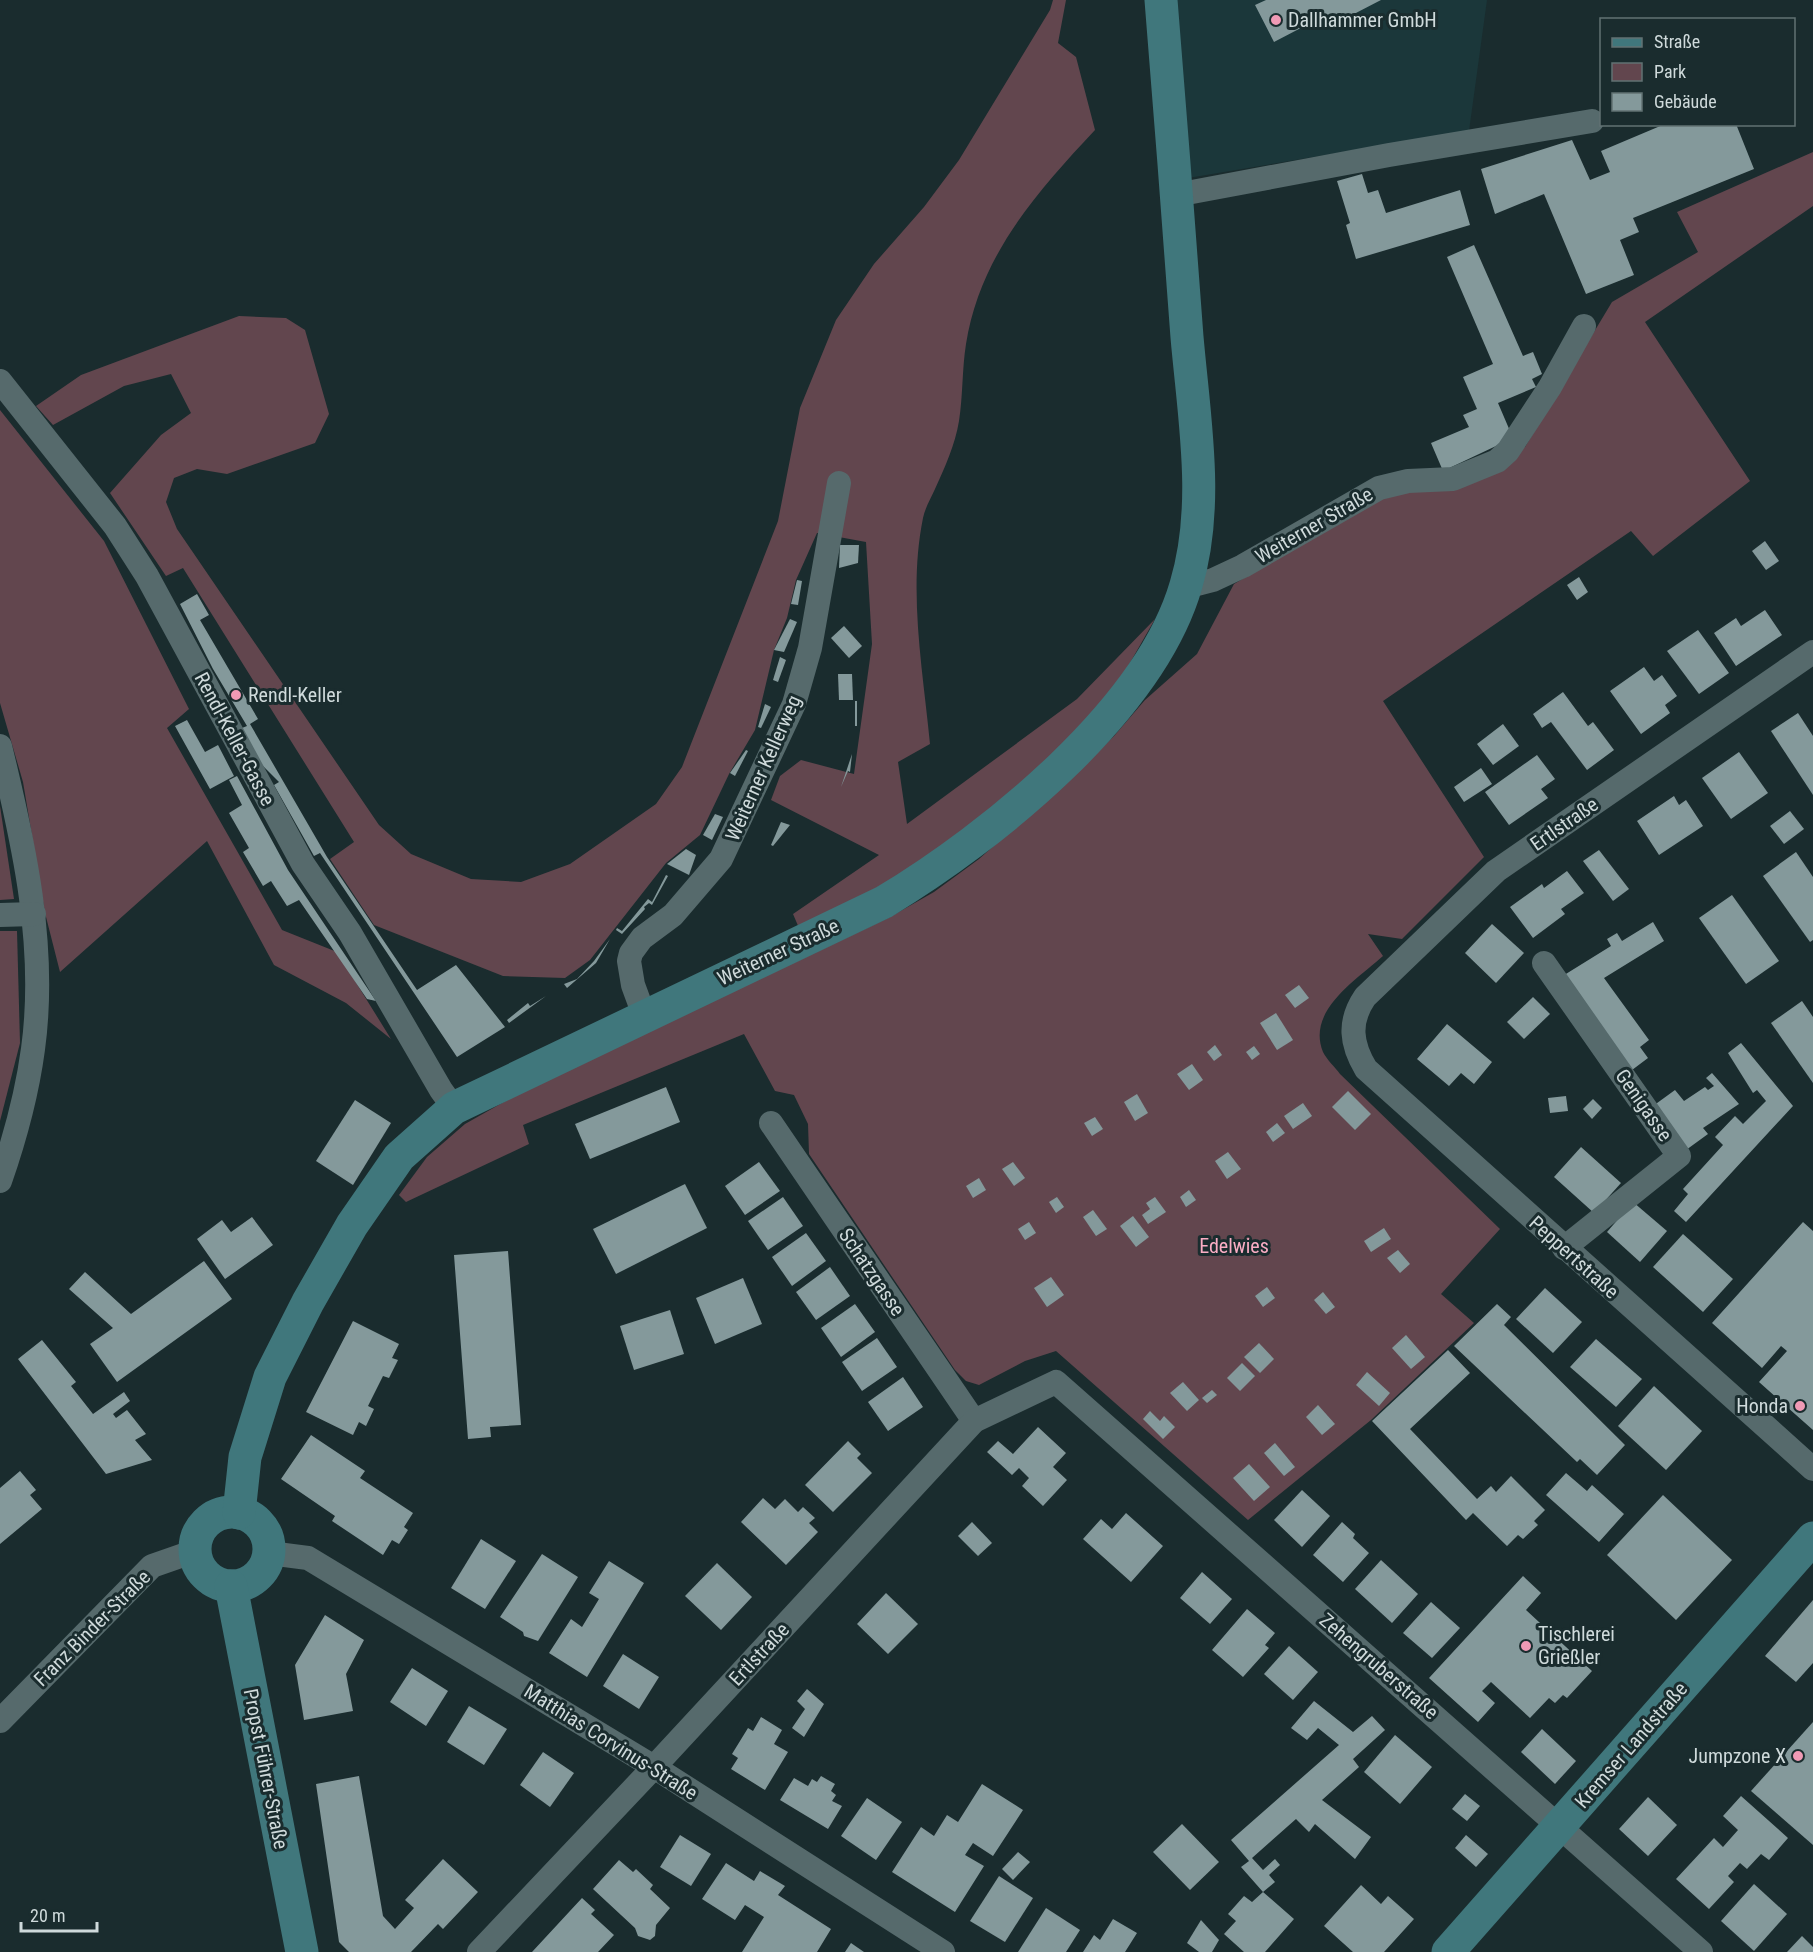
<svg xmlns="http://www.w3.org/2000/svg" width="1813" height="1952" font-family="'Roboto Condensed',sans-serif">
<rect width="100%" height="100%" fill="#1a2c2e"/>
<path fill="#1b373a" d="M1176 0H1487L1469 131 1188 178Z"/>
<g fill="#62464e">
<path d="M1053 0H1066L1058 43 1076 57 1095 130C1036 193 980 256 966 344 962 369 963 396 959 421 955 445 945 467 935 489 931 498 925 508 923 518 908 592 923 670 930 744L898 762 907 824 1077 699 1155 619 1119 682 1059 750 958 838 919 866 799 928 793 914 879 855 771 800 780 776 801 760 854 774 872 644 866 542 817 533 796 580 787 618 774 650 755 730 729 774 700 835 666 863 590 960 565 978 503 976 374 925 330 859 354 842 183 568 166 576 110 493 161 435 191 413 171 374 124 386 53 425 36 406 81 375 239 316 286 318 305 330 329 414 315 443 227 474 197 469 174 478 166 502 177 529 379 825 411 854 471 879 521 882 570 864 656 804 682 767 778 521 800 408 836 320 874 264 924 207 959 160 1050 10Z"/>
<path d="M1813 152V206L1645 322 1750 481 1653 556 1631 531 1383 701 1484 857 1402 939 1368 934 1383 956C1358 979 1306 1010 1323 1052 1327 1060 1335 1067 1340 1074L1500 1229 1441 1294 1474 1323 1371 1420 1248 1520 1056 1351 1025 1361 979 1385 966 1381 955 1370 809 1154 808 1124 794 1095 775 1091 744 1034 523 1125 529 1144 406 1202 399 1195 427 1157 465 1124 523 1091 890 917 934 892 979 859 1078 771 1114 736 1145 700 1197 654 1234 584 1384 495 1525 447 1612 302 1698 252 1677 212Z"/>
<path d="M0 410 104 541 189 709 167 728 282 930 337 952 391 1039 346 1003 274 965 207 841 60 972 45 913 23 782 0 703Z"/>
<path d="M0 806 14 899 0 900Z"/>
<path d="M0 931H17L20 1043 0 1121Z"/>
</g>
<g fill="#84999b">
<path d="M1266 0H1381L1325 29 1320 18 1274 42 1255 5Z"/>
<path d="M1665 124H1736L1754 169 1633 218 1639 232 1620 240 1634 275 1586 294 1544 194 1495 214 1481 169 1572 140 1590 180 1610 172 1601 151Z"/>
<path d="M1362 174 1368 193 1378 190 1386 213 1460 190 1470 225 1356 259 1346 225 1350 223 1337 181Z"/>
<path d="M1474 245 1523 356 1533 352 1542 374 1532 379 1536 387 1498 403 1513 438 1443 471 1431 443 1469 427 1463 415 1477 409 1463 377 1493 364 1447 257Z"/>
<path d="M1765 541 1779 561 1766 570 1752 551Z"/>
<path d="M840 545H859L858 563 839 568Z"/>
<path d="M1579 577 1588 592 1577 600 1567 585Z"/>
<path d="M797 580 802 581 798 605 791 604Z"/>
<path d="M197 594 209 615 200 620 258 719 250 724 327 857 417 990 456 965 505 1027 457 1057 320 853 314 856 274 785 279 782 262 765 242 728 247 726 213 669 180 604Z"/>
<path d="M1765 610 1782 635 1736 666 1714 633 1736 618 1741 626Z"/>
<path d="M790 619 797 622 784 652 774 650Z"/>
<path d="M844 626 862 646 849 658 831 638Z"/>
<path d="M1698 630 1729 673 1699 694 1667 651Z"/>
<path d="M780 657 786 660 778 682 773 680Z"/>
<path d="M1644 667 1654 681 1662 675 1677 696 1665 705 1670 713 1641 734 1610 691Z"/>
<path d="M838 674H852L853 700H839Z"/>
<path d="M1563 692 1588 726 1593 722 1614 750 1587 770 1551 722 1542 728 1533 714Z"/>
<rect x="855" y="701" width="2" height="25"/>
<path d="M765 704 771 707 761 728 758 727Z"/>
<path d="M1798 713 1813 736V795L1771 731Z"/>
<path d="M187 720 205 752 218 745 234 776 210 789 175 726Z"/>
<path d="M1503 724 1519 746 1493 765 1477 744Z"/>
<path d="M746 750 748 751 735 776 730 773Z"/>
<path d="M1739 752 1768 793 1731 819 1702 778Z"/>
<path d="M852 754 850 772 848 771 841 787Z"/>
<path d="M1537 755 1555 779 1541 789 1548 798 1509 825 1485 792Z"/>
<path d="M1481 768 1492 784 1464 802 1454 787Z"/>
<path d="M237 776 288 870 376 1001 367 999 299 900 287 906 271 881 263 886 243 852 249 848 229 813 242 805 229 780Z"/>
<path d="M1674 796 1679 805 1686 800 1703 826 1659 855 1637 821Z"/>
<path d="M1790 811 1804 829 1784 844 1770 826Z"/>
<path d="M715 814 723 817 712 840 703 835Z"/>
<path d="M781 822 790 825 773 846 771 845Z"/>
<path d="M686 849 696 855 689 875 667 864Z"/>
<path d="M1599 850 1629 889 1613 901 1583 861Z"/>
<path d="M1796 852 1813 877V940L1810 942 1763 876Z"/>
<path d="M1567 871 1584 893 1561 909 1565 914 1533 938 1510 907 1542 884 1544 888Z"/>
<path d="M666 875 668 876 652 905 649 903 644 907 645 909 622 934 616 930 617 928 622 931 648 899 652 902Z"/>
<path d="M1732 895 1779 961 1746 984 1699 918Z"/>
<path d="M1653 922 1664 941 1604 978 1649 1040 1640 1047 1648 1058 1632 1070 1561 977 1611 946 1607 939 1617 933 1622 941Z"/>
<path d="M1492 924 1524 953 1496 983 1465 953Z"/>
<path d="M610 939 596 963 567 988 564 984 577 979 594 961Z"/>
<path d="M1299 985 1309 998 1295 1008 1285 995Z"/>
<path d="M546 996 509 1023 507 1020 528 1003 530 1006Z"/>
<path d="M1533 997 1550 1014 1524 1039 1507 1022Z"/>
<path d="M1802 1001 1813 1017V1083L1771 1023Z"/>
<path d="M1276 1013 1293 1040 1277 1050 1260 1023Z"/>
<path d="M1447 1024 1492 1062 1474 1084 1461 1073 1449 1086 1417 1059Z"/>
<path d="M1741 1043 1793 1106 1686 1222 1674 1211 1688 1194 1683 1189 1723 1145 1715 1137 1735 1116 1743 1124 1766 1101 1757 1090 1753 1093 1728 1053Z"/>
<path d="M1215 1045 1222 1055 1214 1061 1207 1052Z"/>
<path d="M1254 1046 1260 1054 1252 1060 1246 1052Z"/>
<path d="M1192 1064 1203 1080 1189 1090 1177 1074Z"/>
<path d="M1712 1073 1739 1104 1703 1128 1708 1134 1686 1150 1653 1106 1675 1090 1684 1101 1705 1087 1708 1090 1714 1086 1706 1078Z"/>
<path d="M666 1087 680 1122 590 1159 575 1124Z"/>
<path d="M1348 1091 1371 1114 1355 1130 1332 1107Z"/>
<path d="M1137 1094 1148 1113 1135 1121 1124 1102Z"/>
<path d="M1566 1096 1568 1111 1550 1113 1548 1098Z"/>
<path d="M1593 1099 1602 1108 1592 1119 1583 1109Z"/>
<path d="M355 1100 391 1123 353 1185 316 1161Z"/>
<path d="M1303 1103 1312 1116 1293 1129 1284 1116Z"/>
<path d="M1095 1117 1103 1129 1092 1136 1084 1123Z"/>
<path d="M1277 1123 1285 1133 1273 1142 1266 1132Z"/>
<path d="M1581 1147 1621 1183 1594 1213 1554 1177Z"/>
<path d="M1228 1152 1241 1169 1227 1179 1215 1161Z"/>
<path d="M759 1162 780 1191 745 1215 725 1186Z"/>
<path d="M1013 1162 1025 1178 1014 1186 1002 1169Z"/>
<path d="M979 1178 986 1190 973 1198 966 1186Z"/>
<path d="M685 1184 707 1228 616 1274 593 1229Z"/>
<path d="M1189 1190 1196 1200 1186 1207 1180 1197Z"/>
<path d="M783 1197 803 1226 768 1250 748 1221Z"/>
<path d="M1057 1197 1064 1207 1056 1213 1049 1202Z"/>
<path d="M1155 1197 1166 1212 1148 1224 1142 1215 1150 1209 1146 1203Z"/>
<path d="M1633 1202 1667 1231 1640 1262 1607 1232Z"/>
<path d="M1093 1210 1107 1229 1096 1236 1083 1217Z"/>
<path d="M1133 1216 1149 1237 1136 1247 1120 1226Z"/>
<path d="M252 1217 273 1245 225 1279 197 1239 222 1220 231 1232Z"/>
<path d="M1029 1222 1036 1233 1025 1240 1018 1229Z"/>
<path d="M1803 1222 1813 1231V1430L1759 1382 1787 1351 1781 1346 1762 1368 1712 1323Z"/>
<path d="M1384 1228 1391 1239 1371 1252 1364 1241Z"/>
<path d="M806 1233 826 1261 792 1286 772 1257Z"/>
<path d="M1683 1234 1733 1279 1703 1312 1653 1267Z"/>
<path d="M1398 1250 1410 1264 1400 1273 1387 1258Z"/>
<path d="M508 1251 521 1425 490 1427 491 1437 468 1439 454 1255Z"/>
<path d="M204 1261 232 1299 117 1382 90 1344 113 1328 69 1289 85 1272 131 1314Z"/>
<path d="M830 1267 850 1296 816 1320 796 1292Z"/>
<path d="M1051 1277 1064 1295 1047 1307 1034 1288Z"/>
<path d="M743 1278 762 1324 715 1344 696 1298Z"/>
<path d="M1267 1287 1275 1298 1263 1307 1255 1296Z"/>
<path d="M1545 1288 1582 1322 1553 1353 1516 1319Z"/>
<path d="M1323 1292 1335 1307 1326 1314 1314 1300Z"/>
<path d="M855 1304 875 1332 841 1357 821 1328Z"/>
<path d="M1497 1304 1511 1317 1504 1325 1625 1445 1597 1475 1580 1459 1577 1462 1454 1346Z"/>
<path d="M670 1310 684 1354 634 1370 620 1326Z"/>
<path d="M353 1321 399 1344 392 1358 398 1360 389 1378 383 1376 368 1406 374 1409 366 1426 359 1422 353 1435 306 1412Z"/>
<path d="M1406 1335 1425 1357 1411 1369 1392 1348Z"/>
<path d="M877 1338 897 1367 862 1391 842 1362Z"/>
<path d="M1596 1339 1642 1379 1616 1407 1570 1367Z"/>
<path d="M42 1340 76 1382 71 1386 93 1414 124 1392 130 1401 113 1414 116 1418 127 1410 146 1434 135 1440 152 1460 106 1474 18 1359Z"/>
<path d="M1259 1343 1274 1359 1260 1373 1244 1357Z"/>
<path d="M1448 1350 1470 1373 1410 1429 1477 1499 1491 1486 1496 1492 1511 1476 1545 1510 1534 1521 1538 1525 1523 1539 1518 1535 1507 1546 1473 1513 1466 1520 1372 1421Z"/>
<path d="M1242 1363 1255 1376 1240 1391 1227 1378Z"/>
<path d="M1367 1372 1390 1393 1379 1406 1356 1385Z"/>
<path d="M903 1377 923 1407 888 1431 868 1402Z"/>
<path d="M1183 1382 1199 1400 1187 1411 1170 1393Z"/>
<path d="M1654 1386 1702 1431 1666 1470 1618 1426Z"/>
<path d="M1212 1390 1217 1395 1207 1403 1202 1398Z"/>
<path d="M1318 1405 1335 1424 1322 1435 1306 1417Z"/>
<path d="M1150 1411 1160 1421 1164 1416 1175 1427 1163 1439 1143 1419Z"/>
<path d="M1038 1427 1066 1453 1053 1467 1067 1480 1043 1506 1022 1486 1029 1478 1019 1468 1012 1475 987 1452 998 1441 1013 1454Z"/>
<path d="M311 1435 365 1471 360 1478 413 1513 404 1527 408 1530 399 1544 392 1540 383 1555 332 1521 335 1516 281 1479Z"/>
<path d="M848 1441 861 1454 857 1458 872 1473 833 1512 805 1485Z"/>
<path d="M1275 1443 1295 1467 1284 1476 1264 1453Z"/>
<path d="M1249 1464 1270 1487 1254 1501 1233 1478Z"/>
<path d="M20 1471 36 1490 30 1495 42 1509 0 1544V1488Z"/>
<path d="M1566 1473 1587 1491 1592 1485 1624 1514 1599 1542 1546 1495Z"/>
<path d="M1302 1490 1330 1516 1302 1547 1274 1520Z"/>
<path d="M1663 1495 1732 1560 1676 1620 1607 1555Z"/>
<path d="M763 1498 775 1509 785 1499 798 1512 803 1507 815 1518 809 1523 818 1532 786 1565 741 1522Z"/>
<path d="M1126 1513 1163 1546 1131 1582 1083 1539 1101 1519 1112 1529Z"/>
<path d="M972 1522 992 1543 978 1556 958 1536Z"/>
<path d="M1342 1522 1355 1534 1353 1538 1369 1553 1343 1582 1313 1555Z"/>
<path d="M481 1539 516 1561 485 1609 451 1588Z"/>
<path d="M542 1554 578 1577 538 1641 524 1636 523 1632 500 1617Z"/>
<path d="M1381 1560 1418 1594 1392 1623 1355 1589Z"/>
<path d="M609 1561 644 1583 587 1677 549 1653 571 1619 582 1627 599 1599 589 1593Z"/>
<path d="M717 1563 752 1597 721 1630 685 1596Z"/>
<path d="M1202 1572 1232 1599 1210 1624 1180 1598Z"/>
<path d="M1523 1576 1541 1593 1526 1610 1592 1671 1567 1698 1563 1695 1555 1703 1549 1698 1530 1718 1491 1682 1482 1691 1495 1703 1478 1722 1429 1678Z"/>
<path d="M886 1593 918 1624 888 1654 857 1624Z"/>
<path d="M1813 1600V1663L1796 1682 1765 1656Z"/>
<path d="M1431 1602 1460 1628 1432 1658 1403 1633Z"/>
<path d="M1247 1609 1275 1633 1265 1645 1269 1648 1243 1677 1212 1650Z"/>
<path d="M325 1615 364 1640 346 1674 353 1711 304 1720 295 1665Z"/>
<path d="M1289 1646 1318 1672 1293 1700 1264 1674Z"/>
<path d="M623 1654 659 1677 639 1709 603 1686Z"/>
<path d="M412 1668 448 1691 426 1726 390 1702Z"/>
<path d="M807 1689 824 1704 804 1737 792 1728 805 1709 797 1701Z"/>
<path d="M1314 1701 1353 1732 1372 1716 1385 1730 1353 1759 1359 1767 1322 1800 1371 1837 1355 1859 1315 1824 1309 1832 1296 1819 1252 1858 1263 1870 1275 1859 1280 1865 1269 1875 1275 1882 1263 1892 1241 1867 1249 1861 1231 1840 1339 1745 1318 1728 1307 1740 1291 1728Z"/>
<path d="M469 1706 507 1729 484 1765 447 1742Z"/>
<path d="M761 1717 782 1730 774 1744 788 1752 765 1790 731 1769 738 1758 732 1754 748 1728 753 1731Z"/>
<path d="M1813 1722V1845L1751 1791Z"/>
<path d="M1542 1729 1576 1761 1555 1784 1521 1752Z"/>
<path d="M1395 1735 1432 1767 1400 1804 1364 1772Z"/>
<path d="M543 1752 574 1773 550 1807 520 1785Z"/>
<path d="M359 1776 383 1916 395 1929 414 1908 405 1900 443 1859 478 1892 443 1929 438 1924 411 1952H349L339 1942 316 1784Z"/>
<path d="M821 1776 835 1784 831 1791 836 1795 832 1801 842 1806 828 1829 780 1800 794 1778 808 1786 812 1779 817 1782Z"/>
<path d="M982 1784 1023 1810 993 1856 973 1843 965 1855 984 1866 955 1912 892 1872 921 1827 934 1836 947 1815 958 1822Z"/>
<path d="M1465 1794 1480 1806 1467 1821 1452 1809Z"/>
<path d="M1741 1796 1788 1838 1769 1860 1761 1854 1747 1869 1740 1863 1728 1876 1734 1882 1709 1909 1676 1879 1714 1838 1723 1847 1738 1830 1723 1816Z"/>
<path d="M1648 1797 1677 1825 1648 1856 1619 1829Z"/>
<path d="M867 1798 902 1822 876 1860 841 1836Z"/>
<path d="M1182 1824 1219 1862 1190 1890 1153 1852Z"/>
<path d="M680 1835 711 1854 691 1886 660 1867Z"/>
<path d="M1466 1835 1488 1854 1476 1867 1455 1848Z"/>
<path d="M1018 1852 1030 1862 1013 1880 1002 1869Z"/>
<path d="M619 1860 633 1872 636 1869 653 1885 650 1889 670 1908 656 1925 655 1936 650 1940 638 1936 635 1928 593 1889Z"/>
<path d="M726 1863 754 1881 760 1871 785 1886 778 1895 831 1929 817 1952H742L764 1917 745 1905 735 1920 702 1899Z"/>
<path d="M999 1876 1033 1898 1005 1942 970 1921Z"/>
<path d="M1754 1884 1787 1914 1754 1951 1721 1921Z"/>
<path d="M1361 1885 1381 1904 1388 1896 1414 1919 1384 1952H1353L1324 1926Z"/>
<path d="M1263 1892 1294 1919 1265 1952H1244L1224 1934 1236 1921 1228 1914 1244 1896 1252 1902Z"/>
<path d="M582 1898 595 1910 591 1914 614 1935 598 1952H532Z"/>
<path d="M1046 1908 1080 1930 1066 1952H1018Z"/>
<path d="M1113 1919 1137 1933 1125 1952H1083L1094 1935 1100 1940Z"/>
<path d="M1201 1920 1219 1940 1212 1952H1199L1187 1943Z"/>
<path d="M1802 1936 1813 1947V1952H1787Z"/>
<path d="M851 1943 864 1952H845Z"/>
</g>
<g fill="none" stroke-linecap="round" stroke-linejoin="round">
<g stroke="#566a6c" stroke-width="24">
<path d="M1176 195 1389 155 1592 121"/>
<path d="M0 381 115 526 147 576 303 864 350 933 441 1090 454 1108"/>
<path d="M1186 587 1213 580 1243 566 1379 488 1408 481 1453 479 1497 461 1508 451 1550 387 1584 326"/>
<path d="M1813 652 1496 871 1365 997C1348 1022 1351 1044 1366 1069L1813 1469"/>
<path d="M0 746C24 844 47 947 33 1049 27 1094 15 1138 0 1181"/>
<path d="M0 915 34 914"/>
<path d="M1544 963 1679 1156 1564 1248"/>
<path d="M644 1015 633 985 629 961 631 953 642 938 673 915 721 859 794 704 810 648 839 483"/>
<path d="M771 1123 974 1421"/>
<path d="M269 1553 308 1558 654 1767 943 1952"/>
<path d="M0 1721 152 1566 195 1551"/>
<path d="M479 1952 654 1767 974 1421 1056 1382 1701 1952"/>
</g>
<g stroke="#40777c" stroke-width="33">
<circle cx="232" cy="1549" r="37"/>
<path d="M239 1513 245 1457 270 1377 308 1302 352 1225 399 1157 454 1108 884 902C992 837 1150 710 1186 585 1210 505 1194 418 1187 337 1179 225 1170 112 1161 0"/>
<path d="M231 1586 302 1952"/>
<path d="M1448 1952 1813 1538"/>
</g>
</g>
<g fill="#f09ab5" stroke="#1a2c2e" stroke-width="2">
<circle cx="1276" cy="20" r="6"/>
<circle cx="236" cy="695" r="6"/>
<circle cx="1800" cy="1406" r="6"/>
<circle cx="1526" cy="1646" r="6"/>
<circle cx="1798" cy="1756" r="6"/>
</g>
<g text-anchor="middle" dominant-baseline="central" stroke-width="6" stroke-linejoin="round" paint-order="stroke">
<g font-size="20" fill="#cfdadb" stroke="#1a2c2e" text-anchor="start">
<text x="1288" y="20">Dallhammer GmbH</text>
<text x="248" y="695">Rendl-Keller</text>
<text x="1788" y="1406" text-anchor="end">Honda</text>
<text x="1538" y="1634">Tischlerei<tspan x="1538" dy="23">Grießler</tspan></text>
<text x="1786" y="1756" text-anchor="end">Jumpzone X</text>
</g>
<g font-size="20" fill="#cfdadb" stroke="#1a2c2e">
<text transform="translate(1314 525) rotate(-30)">Weiterner Straße</text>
<text transform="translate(235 739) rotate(62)">Rendl-Keller-Gasse</text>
<text transform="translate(763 768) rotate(-66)">Weiterner Kellerweg</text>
<text transform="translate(1564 824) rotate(-35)">Ertlstraße</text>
<text transform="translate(778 952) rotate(-25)">Weiterner Straße</text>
<text transform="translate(1644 1105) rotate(55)">Genigasse</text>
<text transform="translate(1574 1257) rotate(42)">Peppertstraße</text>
<text transform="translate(872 1272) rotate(56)">Schatzgasse</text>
<text transform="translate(92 1628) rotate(-45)">Franz Binder-Straße</text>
<text transform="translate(759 1654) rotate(-47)">Ertlstraße</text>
<text transform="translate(1379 1666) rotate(41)">Zehengruberstraße</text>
<text transform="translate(611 1742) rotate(32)">Matthias Corvinus-Straße</text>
<text transform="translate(1631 1745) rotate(-49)">Kremser Landstraße</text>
<text transform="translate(266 1769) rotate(79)">Propst Führer-Straße</text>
</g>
<g font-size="20" fill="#faadc4" stroke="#1a2c2e">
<text x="1234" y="1246">Edelwies</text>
</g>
</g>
<rect x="1600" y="18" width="195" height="108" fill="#1a2c2e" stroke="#627273" stroke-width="1.5"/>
<rect x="1612" y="38" width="30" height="9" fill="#40777c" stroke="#627273" stroke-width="1.5"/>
<text x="1654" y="48" font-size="18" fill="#cfdadb">Straße</text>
<rect x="1612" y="63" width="30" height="18" fill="#62464e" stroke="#627273" stroke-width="1.5"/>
<text x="1654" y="78" font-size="18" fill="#cfdadb">Park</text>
<rect x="1612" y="93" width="30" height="18" fill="#84999b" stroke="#627273" stroke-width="1.5"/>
<text x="1654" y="108" font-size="18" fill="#cfdadb">Gebäude</text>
<path d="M21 1922v9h76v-9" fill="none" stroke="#cfdadb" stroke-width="3"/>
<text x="30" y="1922" font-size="18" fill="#cfdadb" stroke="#1a2c2e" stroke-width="4.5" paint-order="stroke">20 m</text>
</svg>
